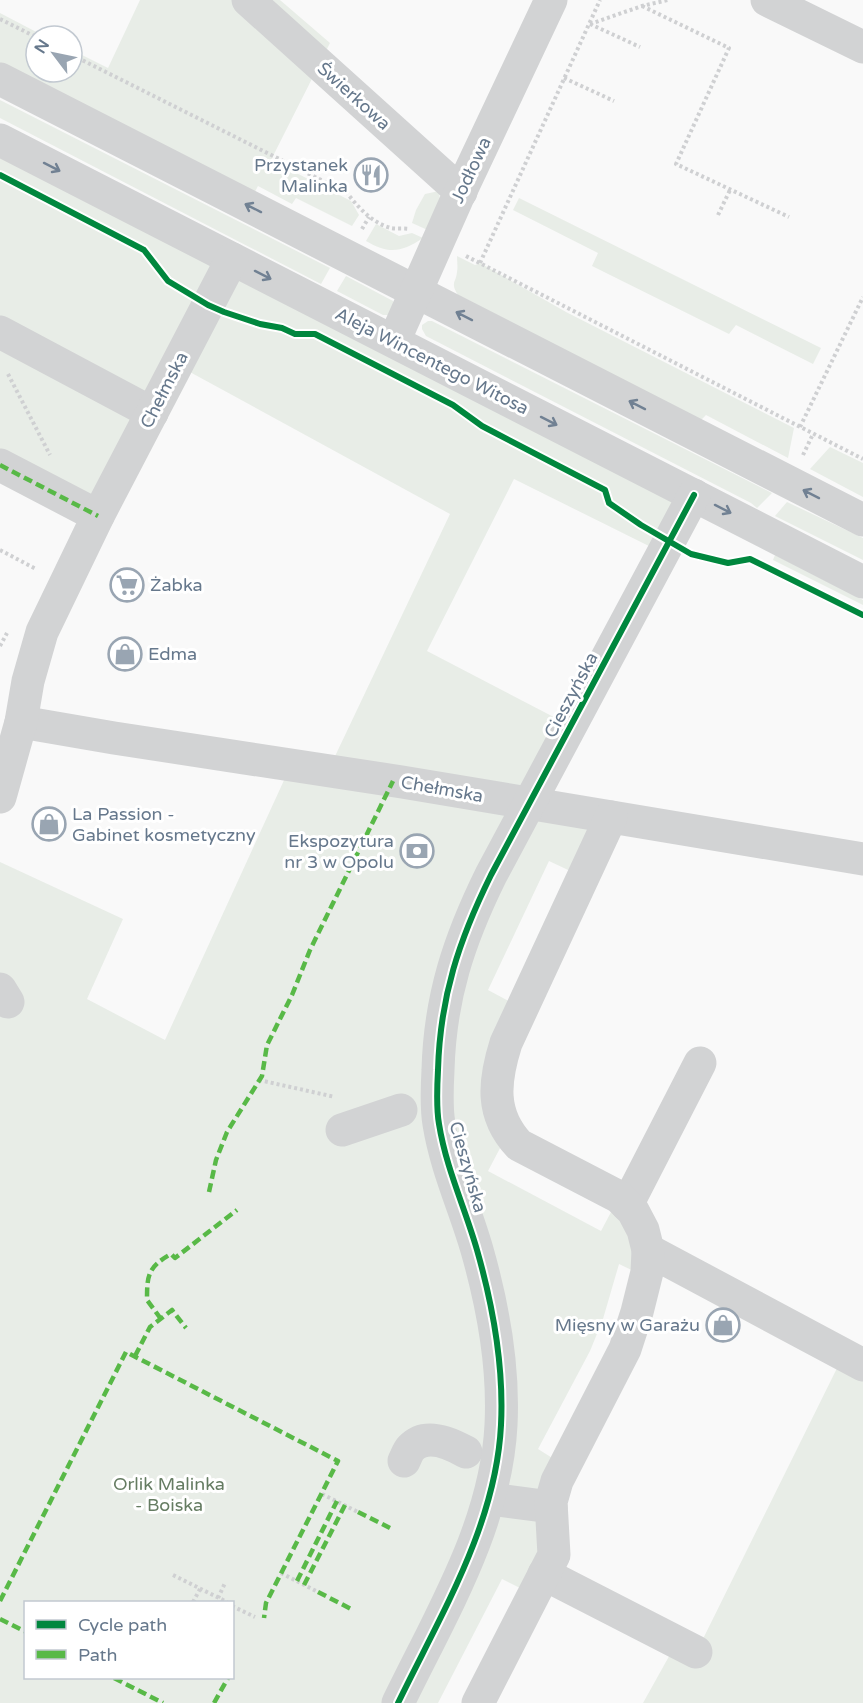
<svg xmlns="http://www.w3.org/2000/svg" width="863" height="1703" font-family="'Varela Round',sans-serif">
<rect width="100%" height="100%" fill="#f9f9f9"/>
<g fill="#e8ede7" fill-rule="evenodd">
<path d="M140 0H280L330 43 271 160 351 201 359 215 352 226 296 198 292 204 258 186 248 205 0 79V13L44 36H36V72H72V50L108 68Z"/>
<path d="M0 100 330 268 321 284 0 118Z"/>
<path d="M0 140 694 495 663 553 514 479 427 651 571 726 530 804 611 817 583 877 549 861 488 990 522 1008 508 1133 488 1171 601 1231 619 1197 646 1277 619 1264 603 1319 590 1351 538 1449 565 1466 534 1595 502 1579 438 1703H0V862L123 919 87 999 165 1040 291 765 328 771 450 514 177 365 98 516 0 465ZM26 1602H232V1678H26Z"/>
<path d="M439 191 440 200 432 232 412 223 416 210 425 194Z"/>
<path d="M519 198 821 348 813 364 736 325 729 334 592 266 598 253 513 210Z"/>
<path d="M376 224 399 236 412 233 423 238C401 253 388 254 366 241Z"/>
<path d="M457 256 475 265 480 263 566 312 794 428 788 458 706 415 701 420 458 295C450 282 456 283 457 272 458 267 457 261 457 256Z"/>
<path d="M346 276 393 301 394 307 388 315H383L337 291Z"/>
<path d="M428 321H432L772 493 757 508 751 503 426 336 422 329V325Z"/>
<path d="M830 447 863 463V497L810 469Z"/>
<path d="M787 502 863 538V560L775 516Z"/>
<path d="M775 555 863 600V605L773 560Z"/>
<path d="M844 1354 863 1365V1703H643L677 1642 697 1651Z"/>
</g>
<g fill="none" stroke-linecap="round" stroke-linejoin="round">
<g stroke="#cfd0d2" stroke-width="4" stroke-dasharray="3 3" stroke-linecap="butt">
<path d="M642 6 729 48 676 164 789 217"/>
<path d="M0 19 36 37"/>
<path d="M590 24 642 6 668 0"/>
<path d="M590 24 640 47"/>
<path d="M72 55 347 193C358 207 372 223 391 228 397 229 404 228 410 229"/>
<path d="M564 78 614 101"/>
<path d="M718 215 730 190"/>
<path d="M362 229 369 217"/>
<path d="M466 256 863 459"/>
<path d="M480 263 600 0"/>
<path d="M8 374 50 455"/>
<path d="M800 427 863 297"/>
<path d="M803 455 813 434"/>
<path d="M0 550 36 569"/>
<path d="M0 646 7 633"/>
<path d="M259 1080 335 1097"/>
<path d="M322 1494 358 1512"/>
<path d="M281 1573 318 1592"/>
<path d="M173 1575 227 1602"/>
<path d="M218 1598 225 1583"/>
<path d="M193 1602 200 1589"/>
<path d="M232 1606 255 1617"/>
</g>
<g stroke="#d2d3d4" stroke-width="33">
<path d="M248 0 461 192"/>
<path d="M767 0 863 47"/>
<path d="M0 79 863 520"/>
<path d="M0 140 863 582"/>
<path d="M0 332 152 413"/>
<path d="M394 341 457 199 551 0"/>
<path d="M0 465 98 516"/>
<path d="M21 722 114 738 402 782 863 859"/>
<path d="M0 797 21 722 28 681 42 632 98 516 232 259"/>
<path d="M0 989 8 1002"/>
<path d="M342 1130 401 1110"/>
<path d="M627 1205 700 1063"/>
<path d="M648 1250 863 1365"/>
<path d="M404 1461C406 1457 408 1451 411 1448 426 1432 450 1443 466 1452"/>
<path d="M490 1499 551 1507"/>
<path d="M544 1574 696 1652"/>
<path d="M398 1703C441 1614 496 1525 501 1425 504 1366 493 1306 477 1250 465 1208 446 1168 439 1124 436 1107 437 1088 438 1070 440 997 459 940 491 875L694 495"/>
<path d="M478 1703 554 1555 551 1502 557 1481 625 1349 637 1312 647 1272 648 1250 643 1230 633 1211 619 1197 519 1145C490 1114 494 1081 506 1043L611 817"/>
</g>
<g stroke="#58b947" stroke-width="4.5" stroke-dasharray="9 4.5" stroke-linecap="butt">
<path d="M0 465 98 516"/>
<path d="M209 1192 216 1160 227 1132 262 1076 267 1045 292 995 310 950 393 781"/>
<path d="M161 1319 147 1300C147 1275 148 1267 171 1254L175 1258 237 1210"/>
<path d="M135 1356 150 1327 172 1310 186 1328"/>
<path d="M358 1512 390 1528"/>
<path d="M297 1581 337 1501"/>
<path d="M304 1585 345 1505"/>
<path d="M318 1592 353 1610"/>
<path d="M0 1601 126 1352 338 1461 266 1603 264 1618"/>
<path d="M0 1619 26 1632"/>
<path d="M114 1678 163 1703"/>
<path d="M214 1703 228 1678"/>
</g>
<defs>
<g id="cycleway">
<path d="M0 175 144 250 168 281 208 305 224 312 260 324 282 328 295 334H315L453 405 482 426 605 490 609 503 641 525 691 554 728 563 750 559 863 615"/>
<path d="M398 1703C441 1614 496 1525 501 1425 504 1366 493 1306 477 1250 465 1208 446 1168 439 1124 436 1107 437 1088 438 1070 440 997 459 940 491 875L694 495"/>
</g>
</defs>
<use href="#cycleway" stroke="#fff" stroke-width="10"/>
<use href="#cycleway" stroke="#00873e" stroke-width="6"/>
</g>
<defs><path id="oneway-shaft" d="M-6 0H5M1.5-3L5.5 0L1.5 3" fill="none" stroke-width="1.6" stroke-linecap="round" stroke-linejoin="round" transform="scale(1.5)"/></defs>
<g stroke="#718193">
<use href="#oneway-shaft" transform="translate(52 167) rotate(27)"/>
<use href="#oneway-shaft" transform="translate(253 208) rotate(-153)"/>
<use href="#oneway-shaft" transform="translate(263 275) rotate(27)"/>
<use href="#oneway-shaft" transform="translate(464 316) rotate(-153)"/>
<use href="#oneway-shaft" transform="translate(637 405) rotate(-153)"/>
<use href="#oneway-shaft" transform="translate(549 421) rotate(27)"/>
<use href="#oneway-shaft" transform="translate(811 494) rotate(-153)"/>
<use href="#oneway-shaft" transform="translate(723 509) rotate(27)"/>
</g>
<defs>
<symbol id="restaurant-ring" viewBox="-11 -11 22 22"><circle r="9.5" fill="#fff" stroke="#99a5b2" stroke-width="1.5"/><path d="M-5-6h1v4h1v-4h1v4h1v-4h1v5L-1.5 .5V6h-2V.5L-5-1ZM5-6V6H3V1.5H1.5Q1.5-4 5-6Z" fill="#99a5b2"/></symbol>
<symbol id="supermarket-ring" viewBox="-11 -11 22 22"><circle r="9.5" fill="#fff" stroke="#99a5b2" stroke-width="1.5"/><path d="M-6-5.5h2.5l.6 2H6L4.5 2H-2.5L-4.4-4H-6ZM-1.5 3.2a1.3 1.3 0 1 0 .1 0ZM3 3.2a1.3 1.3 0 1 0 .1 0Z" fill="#99a5b2"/></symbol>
<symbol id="shop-ring" viewBox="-11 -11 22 22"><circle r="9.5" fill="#fff" stroke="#99a5b2" stroke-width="1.5"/><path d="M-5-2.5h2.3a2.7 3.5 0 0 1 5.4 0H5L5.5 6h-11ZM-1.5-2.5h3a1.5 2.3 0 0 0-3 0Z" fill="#99a5b2"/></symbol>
<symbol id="bank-ring" viewBox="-11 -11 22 22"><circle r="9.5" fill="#fff" stroke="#99a5b2" stroke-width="1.5"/><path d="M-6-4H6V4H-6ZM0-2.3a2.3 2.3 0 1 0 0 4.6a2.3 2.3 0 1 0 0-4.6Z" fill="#99a5b2"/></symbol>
</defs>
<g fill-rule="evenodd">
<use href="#restaurant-ring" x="352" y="156" width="38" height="38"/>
<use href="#supermarket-ring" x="108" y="566" width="38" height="38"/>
<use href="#shop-ring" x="106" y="635" width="38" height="38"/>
<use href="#shop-ring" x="30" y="805" width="38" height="38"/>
<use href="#bank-ring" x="398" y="832" width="38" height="38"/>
<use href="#shop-ring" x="704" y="1306" width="38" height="38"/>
</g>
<g text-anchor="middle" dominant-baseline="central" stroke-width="6" stroke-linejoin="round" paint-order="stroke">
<g font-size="18" fill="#66788c" stroke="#fff">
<text transform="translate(354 96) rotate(42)">Świerkowa</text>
<text transform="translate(471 170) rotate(-65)">Jodłowa</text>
<text transform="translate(432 361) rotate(27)">Aleja Wincentego Witosa</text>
<text transform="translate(164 390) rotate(-63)">Chełmska</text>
<text transform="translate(571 695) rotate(-62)">Cieszyńska</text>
<text transform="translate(442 789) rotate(10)">Chełmska</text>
<text transform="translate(468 1167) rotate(74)">Cieszyńska</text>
</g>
<g font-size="18" fill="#66788c" stroke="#fff" text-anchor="end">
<text x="348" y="165">Przystanek<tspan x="348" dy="21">Malinka</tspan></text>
<text x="150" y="585" text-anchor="start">Żabka</text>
<text x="148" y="654" text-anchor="start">Edma</text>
<text x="72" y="814" text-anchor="start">La Passion -<tspan x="72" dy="21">Gabinet kosmetyczny</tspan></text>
<text x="394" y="841">Ekspozytura<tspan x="394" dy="21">nr 3 w Opolu</tspan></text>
<text x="700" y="1325">Mięsny w Garażu</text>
</g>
<g font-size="18" fill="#657c62" stroke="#fff">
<text x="169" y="1484">Orlik Malinka<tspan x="169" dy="21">- Boiska</tspan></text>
</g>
</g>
<rect x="24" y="1601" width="210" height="78" fill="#ffffff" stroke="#c2c9d1" stroke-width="1.5"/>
<rect x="36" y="1620" width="30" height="9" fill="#00873e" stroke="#c2c9d1" stroke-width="1.5"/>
<text x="78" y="1631" font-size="18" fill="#66788c">Cycle path</text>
<rect x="36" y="1650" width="30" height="9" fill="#58b947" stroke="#c2c9d1" stroke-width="1.5"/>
<text x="78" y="1661" font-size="18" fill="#66788c">Path</text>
<g transform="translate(54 54) rotate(302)"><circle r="28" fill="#ffffff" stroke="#c2c9d1" stroke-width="1.5"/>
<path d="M0-4.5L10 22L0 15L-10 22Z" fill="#99a5b2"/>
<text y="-9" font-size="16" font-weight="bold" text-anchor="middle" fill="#66788c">N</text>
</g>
</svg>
